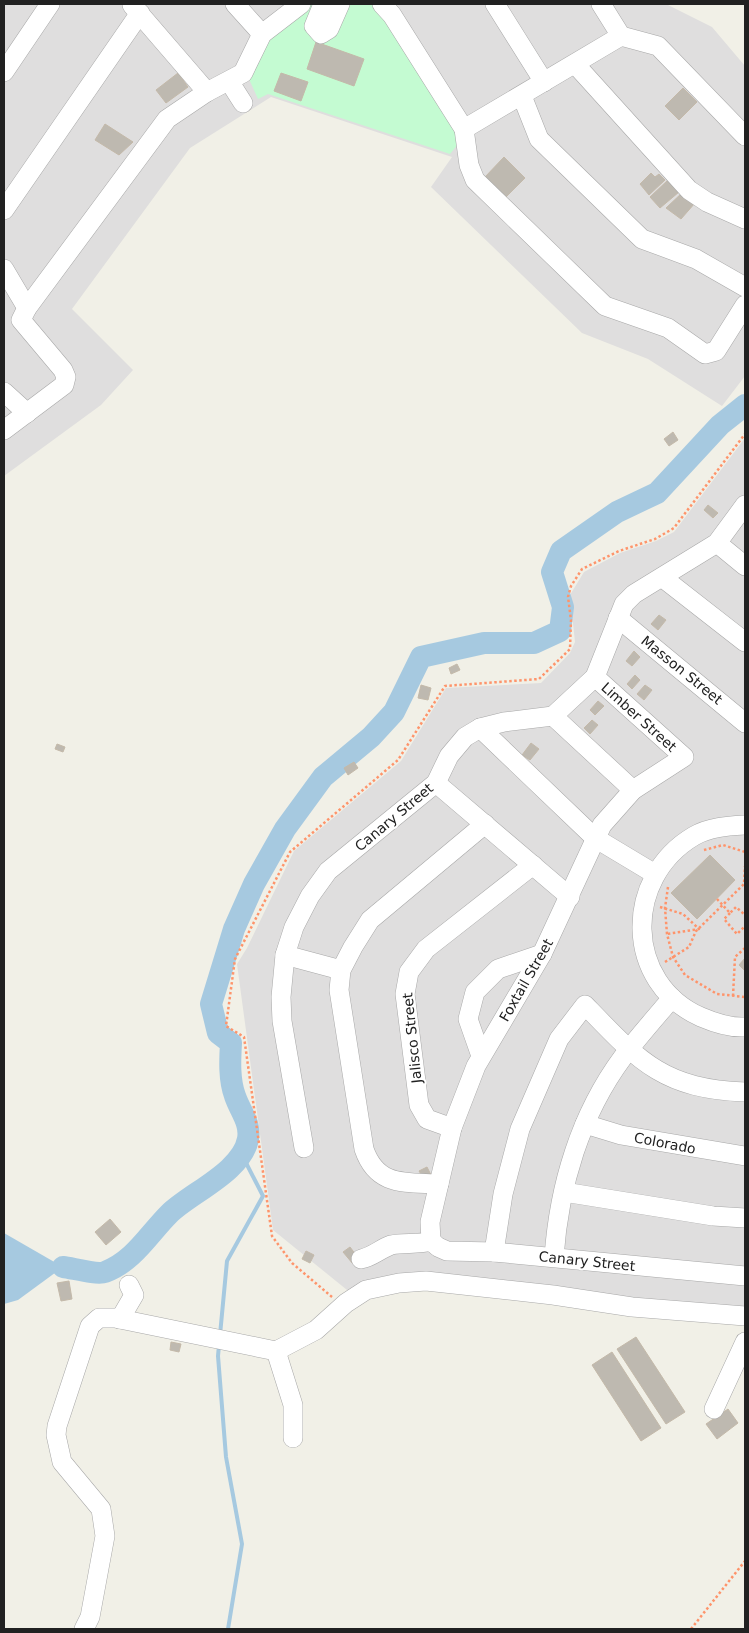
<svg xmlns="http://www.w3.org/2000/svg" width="749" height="1633" font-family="'DejaVu Sans',sans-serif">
<rect width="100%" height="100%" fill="#f1f0e7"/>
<g fill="#dfdede">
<path d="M4 4H666L712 27 745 66V376L722 406 648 359 582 333 431 187 452 157 271 97 190 148 72 309 133 370 101 405 4 476Z"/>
<path d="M745 438V1311L426 1279 352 1294 273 1230 237 964 247 948 294 851 401 761 446 688 541 683 570 653 575 642 570 595 584 572 620 553 656 541 674 532Z"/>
</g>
<path fill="#c4fbd2" d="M305 4H380L456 124 459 143 450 154 268 94 258 99 249 79 274 28Z"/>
<path fill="#a6c9e0" d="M4 1233 63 1267 18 1300 4 1304Z"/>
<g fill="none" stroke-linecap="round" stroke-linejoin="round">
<g stroke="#a6c9e0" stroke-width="4">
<path d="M220 1335 227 1261 263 1196 242 1155"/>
<path d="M219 1345 218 1356 226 1457 242 1544 228 1629"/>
</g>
<path stroke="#a6c9e0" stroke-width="22" d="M63 1267C72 1268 97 1275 105 1272 134 1261 148 1235 169 1214 190 1193 242 1172 248 1139 251 1123 240 1111 235 1096 229 1080 230 1060 231 1043L218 1033 211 1004 234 929 254 884 285 829 323 777 371 737 394 712 421 657 484 643H534L560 631 563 607 552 572 561 551 617 512 657 493 720 425 745 405"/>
</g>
<g fill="#beb9b0" stroke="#c4b9a9">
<path d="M316 42 364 59 354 86 307 69Z"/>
<path d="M178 73 188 87 166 103 156 90Z"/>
<path d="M281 73 308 82 301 101 274 91Z"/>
<path d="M683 88 697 102 679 120 665 106Z"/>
<path d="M105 124 133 142 119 155 95 140Z"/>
<path d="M504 157 525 178 506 197 485 177Z"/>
<path d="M651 173 655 177 659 174 665 180 649 195 640 184Z"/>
<path d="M668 180 679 192 660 208 650 197Z"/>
<path d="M683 192 695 203 681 219 666 208Z"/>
<path d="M673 432 678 440 669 446 664 439Z"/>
<path d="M708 505 718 513 713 518 704 510Z"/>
<path d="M659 615 666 620 658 630 651 624Z"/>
<path d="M634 651 640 657 632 666 626 661Z"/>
<path d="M457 664 460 670 451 674 449 668Z"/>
<path d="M635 675 640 680 632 689 627 684Z"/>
<path d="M421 685 431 688 428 700 418 698Z"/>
<path d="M645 685 652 690 644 700 637 694Z"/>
<path d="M598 701 604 706 595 715 590 710Z"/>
<path d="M592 720 598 725 590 734 584 728Z"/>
<path d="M531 743 539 749 530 760 522 755Z"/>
<path d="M57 744 65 747 63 752 55 749Z"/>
<path d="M354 762 358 768 348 775 344 768Z"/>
<path d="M710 855 735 880 697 919 671 893Z"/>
<path d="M745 958V971L739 965Z"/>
<path d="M427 1167 431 1175 424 1179 419 1171Z"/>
<path d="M110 1219 121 1232 106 1245 95 1232Z"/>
<path d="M350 1247 359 1259 353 1264 343 1252Z"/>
<path d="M306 1251 314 1255 310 1263 302 1259Z"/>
<path d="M69 1281 72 1299 61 1301 57 1283Z"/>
<path d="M636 1337 685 1412 666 1424 617 1349Z"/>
<path d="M171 1342 181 1344 179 1352 170 1350Z"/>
<path d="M612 1352 661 1428 641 1441 592 1365Z"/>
<path d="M728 1409 738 1423 717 1439 706 1424Z"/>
</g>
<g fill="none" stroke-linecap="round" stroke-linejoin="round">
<defs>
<g id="minor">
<path d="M235 4 262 34"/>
<path d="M323 4 314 26 321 34 329 29 340 4"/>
<path d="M382 4 392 15 464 129 469 165 475 180 605 306 668 328 705 354 716 351 745 305"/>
<path d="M495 4 544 82"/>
<path d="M601 4 621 36 658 46 745 136"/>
<path d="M132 5 207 92"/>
<path d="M575 64 689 190 707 202 745 219"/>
<path d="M4 72 50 4"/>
<path d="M229 81 243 103"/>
<path d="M522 96 539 139 642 239 696 259 745 287"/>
<path d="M464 129 621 36"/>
<path d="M4 210 140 13"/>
<path d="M4 269 27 308"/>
<path d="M4 392 27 413"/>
<path d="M4 430 64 385 66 377 63 370 21 320 27 308 167 119 207 92 243 73 262 34 301 4"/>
<path d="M717 543 745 566"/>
<path d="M663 578 745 642"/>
<path d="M618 618 745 723"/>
<path d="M553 716 633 790"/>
<path d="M480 728 595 838 655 874"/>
<path d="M436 783 570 897"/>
<path d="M745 825C728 826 709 827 694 836 623 878 624 983 701 1017 715 1023 730 1028 745 1027"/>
<path d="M285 955 341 970"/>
<path d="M481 1056 468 1019 475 992 498 969 542 954"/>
<path d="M585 1124 621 1135 745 1156"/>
<path d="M452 1128 427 1119 419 1105 405 994 409 972 426 949 533 865"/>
<path d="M304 1148 282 1021 281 997 285 955 294 927 310 896 328 871 436 783 449 756 465 737 480 728 504 722 553 716 595 677 624 604 634 594 717 543 745 505"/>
<path d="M439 1184C405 1182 377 1187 364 1149L339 990 341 970 353 947 370 920 485 824"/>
<path d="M564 1192 713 1216 745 1218"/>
<path d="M431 1241 430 1222 452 1128 476 1066 542 954 602 825 633 790 684 757 595 677"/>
<path d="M431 1241 438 1247 447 1251 494 1252 745 1276"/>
<path d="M494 1252 503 1194 520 1129 559 1039 585 1005C639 1061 663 1089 745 1092"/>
<path d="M554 1257C559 1186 580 1115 623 1057 638 1037 655 1018 672 998"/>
<path d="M361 1259C372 1257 380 1249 391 1245 404 1242 418 1245 431 1241"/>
<path d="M120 1319 134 1295 129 1285"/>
<path d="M276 1351 293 1405V1438"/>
<path d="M714 1409 745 1342"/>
<path d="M84 1629 90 1617 105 1536 101 1509 62 1462 56 1435 57 1426 90 1326 99 1318H115L276 1351 316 1330 346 1303 366 1290 399 1283 426 1281 553 1295 632 1307 745 1316"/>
</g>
</defs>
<use href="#minor" stroke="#a8a8a8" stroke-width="20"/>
<g stroke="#fe946b" stroke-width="2.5" stroke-dasharray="2.5 2.5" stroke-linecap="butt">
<path d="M704 850 723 845 745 852"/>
<path d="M668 887 665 908 667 934 673 957 685 975 717 994 745 997"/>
<path d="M717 899 730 913 736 907 745 915"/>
<path d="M660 907 683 914 699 929 667 934"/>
<path d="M730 913 724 919 737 934 744 927"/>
<path d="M665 962 689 947 696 931 744 884 745 866"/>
<path d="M733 996 735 957 745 948"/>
<path d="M332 1297 292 1263 272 1236 244 1037 226 1026 235 959 290 852 398 760 445 686 539 679 570 649 571 620 568 597 571 586 582 569 619 551 655 539 674 528 745 434"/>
<path d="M691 1629 745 1561"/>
</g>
<use href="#minor" stroke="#fff" stroke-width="19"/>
</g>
<g text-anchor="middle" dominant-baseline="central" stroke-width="4" stroke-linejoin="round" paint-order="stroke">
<g font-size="14" fill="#212121" stroke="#fff">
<text transform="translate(682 670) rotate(39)">Masson Street</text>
<text transform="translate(639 717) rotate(42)">Limber Street</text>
<text transform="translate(394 817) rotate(-40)">Canary Street</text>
<text transform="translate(526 980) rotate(-60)">Foxtail Street</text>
<text transform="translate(412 1038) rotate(-96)">Jalisco Street</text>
<text transform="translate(665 1143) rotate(11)">Colorado</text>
<text transform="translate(587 1261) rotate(6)">Canary Street</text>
</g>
</g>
<rect width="749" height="1633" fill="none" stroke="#212121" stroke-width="10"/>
</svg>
